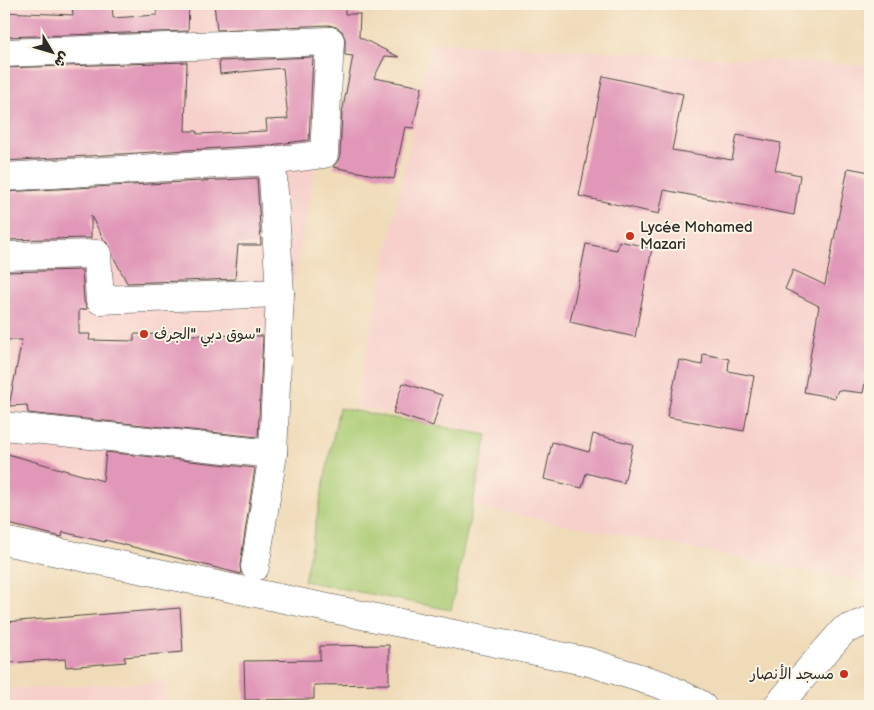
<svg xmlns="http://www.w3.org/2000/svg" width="874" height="710" font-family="'Balsamiq Sans','Playpen Sans Arabic',sans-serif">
<rect width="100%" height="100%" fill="#fcf5e5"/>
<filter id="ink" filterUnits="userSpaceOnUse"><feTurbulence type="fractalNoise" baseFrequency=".02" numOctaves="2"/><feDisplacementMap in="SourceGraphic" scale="10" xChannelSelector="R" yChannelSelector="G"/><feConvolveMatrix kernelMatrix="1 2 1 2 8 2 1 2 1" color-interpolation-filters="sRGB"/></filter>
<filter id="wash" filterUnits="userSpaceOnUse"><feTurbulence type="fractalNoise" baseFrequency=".0096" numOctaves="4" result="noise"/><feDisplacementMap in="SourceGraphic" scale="20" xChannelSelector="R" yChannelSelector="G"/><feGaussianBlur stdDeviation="1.12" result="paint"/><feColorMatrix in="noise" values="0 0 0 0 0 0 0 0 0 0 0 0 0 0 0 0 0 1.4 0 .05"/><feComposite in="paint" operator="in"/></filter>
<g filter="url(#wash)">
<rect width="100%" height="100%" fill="#f0dbb9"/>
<g fill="#f7d0cc">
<path d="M4 4H318L319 147 239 574 4 521Z"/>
<path d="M431 42 870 66V558L865 582 472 506 485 433 355 406Z"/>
<path d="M166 682 167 706H10L9 689Z"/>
</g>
<path fill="#a9ca72" stroke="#6a7a4e" d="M339 408 487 435 451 610 304 581Z"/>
<g id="blocks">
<g fill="#e197b8">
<path d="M72 4H112L113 18 157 15V8L168 7V4H189L188 31 4 37V12L73 15Z"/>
<path d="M214 4 324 5V4H345V14H360L359 37 399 57 385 56 374 78 422 87 413 128 405 127 394 179 333 167 338 161 340 155 342 113 353 56 345 55V39L342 31 336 27 329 25 217 30Z"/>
<path d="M313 57 309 140 270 145 4 161V68L187 62 185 131H197V134L267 131 266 120 288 119 283 68 220 74 219 61Z"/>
<path d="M603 76 683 94 672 150 732 160 737 135 781 143 775 170 800 175 794 215 664 190 659 214 579 196Z"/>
<path d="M848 168 870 172V357L863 393 838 390 835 398 804 392 819 306 785 289 793 270 825 285Z"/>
<path d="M257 178 261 245H238L235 279 127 283 113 256 110 246 104 240 91 216V238L4 240V192Z"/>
<path d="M619 241 652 248 635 337 570 322 586 244 617 250Z"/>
<path d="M82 270 84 301 87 309 79 310V334H90L89 340 134 341V334L263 336 258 437 28 413 27 405 9 406 22 340H4V272Z"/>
<path d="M703 354 729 359 728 371 754 376 744 431 667 417 679 360 702 365Z"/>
<path d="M403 383 442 395 433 426 393 413Z"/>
<path d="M593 434 633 444 624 483 586 473 582 488 544 479 552 442 589 452Z"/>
<path d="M106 452 255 468 240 565 241 574 105 540V542L63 532 62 537 4 523V453L103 481Z"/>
<path d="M180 608 183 652 124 657 126 662 66 667 65 659 9 663 6 622Z"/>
<path d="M389 645V684L314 685V699L245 700 244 661 320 660V646Z"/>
</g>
</g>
</g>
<g filter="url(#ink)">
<use href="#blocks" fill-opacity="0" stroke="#494540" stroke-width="1"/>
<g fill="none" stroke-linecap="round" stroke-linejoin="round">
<defs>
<g id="minor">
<path d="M4 53 330 41 326 45"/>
<path d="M4 177 272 161"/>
<path d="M4 256 97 254 100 300 280 293"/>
<path d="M4 426 273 454"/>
<path d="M4 541 589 662 662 685 700 704 702 706"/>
<path d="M255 567 273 454 280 293 272 161 324 154 330 41"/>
<path d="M777 706 844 630 870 620"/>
</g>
</defs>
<use href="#minor" stroke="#494540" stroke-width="29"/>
<use href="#minor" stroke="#fff" stroke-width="28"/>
</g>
</g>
<g fill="#c8321e" stroke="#fcf5e5" stroke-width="2">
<circle cx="630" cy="236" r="5"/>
<circle cx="144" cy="334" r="5"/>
<circle cx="844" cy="674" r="5"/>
</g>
<g text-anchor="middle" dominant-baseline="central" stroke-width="4" stroke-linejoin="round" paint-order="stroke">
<g font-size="15" fill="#2b2b2b" stroke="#fcf5e5" text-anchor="start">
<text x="640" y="227">Lycée Mohamed<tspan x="640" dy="17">Mazari</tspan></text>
<text x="154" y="334">سوق دبي "الجرف"</text>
<text x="834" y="674" text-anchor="end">مسجد الأنصار</text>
</g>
</g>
<rect width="874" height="710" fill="none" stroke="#fcf5e5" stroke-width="20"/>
<g transform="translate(52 52) rotate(128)" stroke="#fcf5e5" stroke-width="4" paint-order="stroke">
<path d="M0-4L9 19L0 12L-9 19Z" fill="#2b2b2b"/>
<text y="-8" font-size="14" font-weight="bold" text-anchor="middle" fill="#2b2b2b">ش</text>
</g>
</svg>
